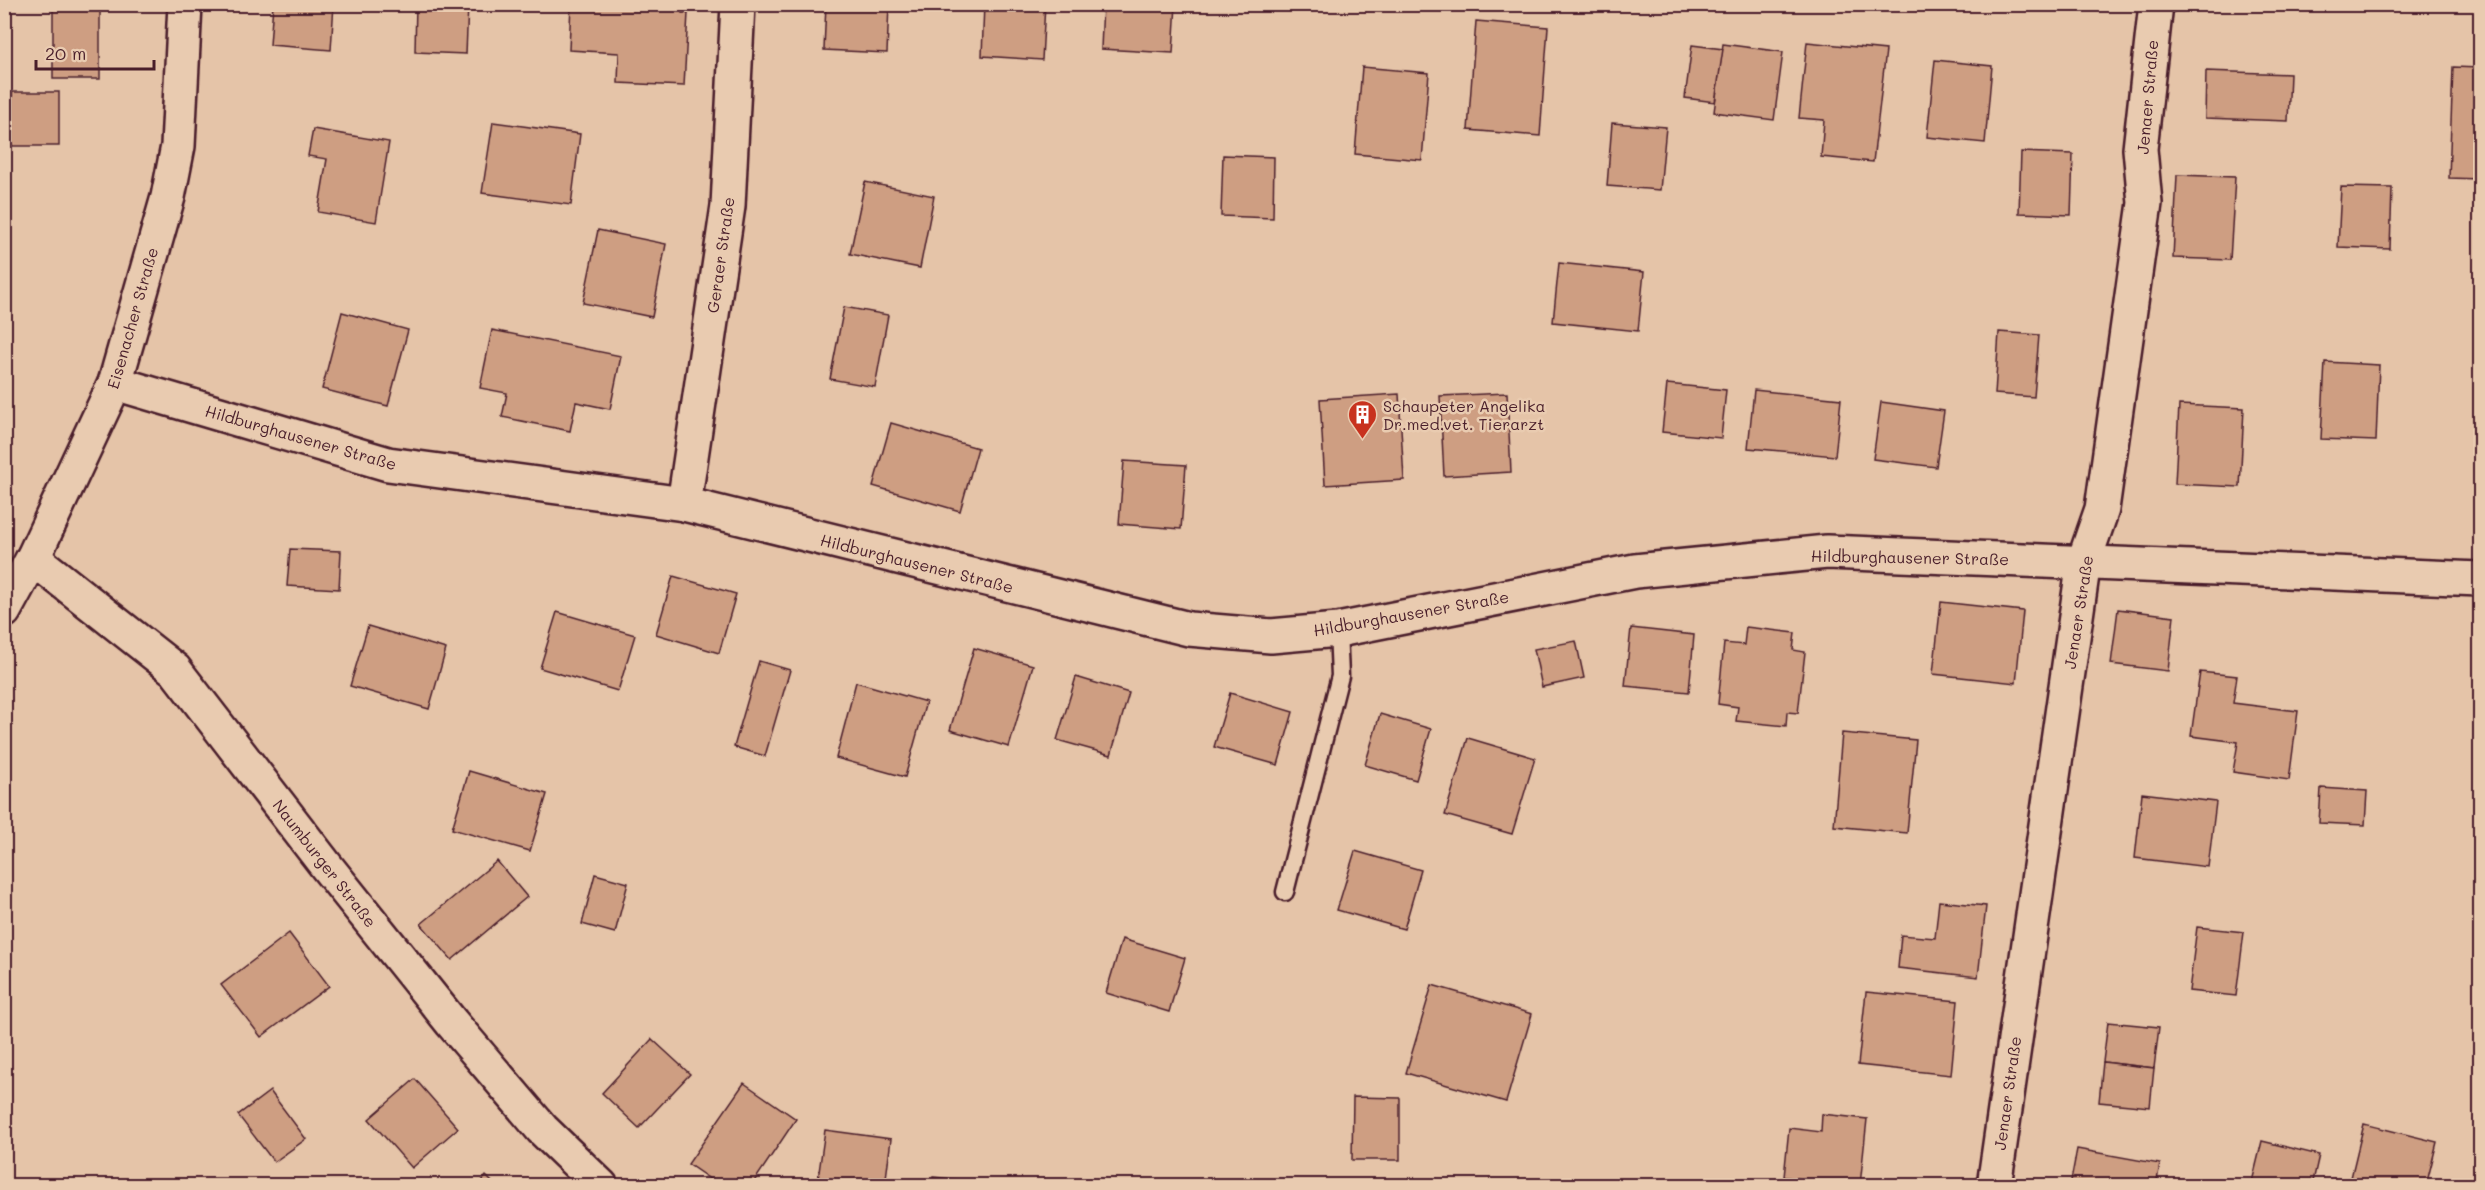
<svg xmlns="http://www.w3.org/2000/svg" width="2485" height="1190" font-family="Mali,sans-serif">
<rect width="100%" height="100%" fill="#e5c4a8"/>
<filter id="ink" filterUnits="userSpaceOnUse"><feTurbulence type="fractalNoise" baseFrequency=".0167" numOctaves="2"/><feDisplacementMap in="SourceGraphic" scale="12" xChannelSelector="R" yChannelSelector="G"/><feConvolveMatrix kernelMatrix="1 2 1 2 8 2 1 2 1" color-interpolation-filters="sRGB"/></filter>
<g filter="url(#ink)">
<g fill="#ce9e82" stroke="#4a1f2b" stroke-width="1.5">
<rect x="53" y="4" width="47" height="75"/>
<path d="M273 4H334L331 50 270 45Z"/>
<path d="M416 4H468L466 54 415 52Z"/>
<path d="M571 4H682V13H688L684 86 618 83 619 53 569 50Z"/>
<path d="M826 4H889L887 53 824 50Z"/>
<path d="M984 4H1045L1042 60 982 56Z"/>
<path d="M1103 4H1176L1173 53 1101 49Z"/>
<path d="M1476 21 1548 27 1540 136 1468 130Z"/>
<path d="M1807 42 1886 50 1873 162 1821 157 1824 120 1799 118Z"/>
<path d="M1723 44 1783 52 1774 120 1714 112Z"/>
<path d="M1692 45 1723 49 1715 102 1685 98Z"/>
<path d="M1935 60 1992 66 1985 143 1927 137Z"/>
<path d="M1362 67 1429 73 1422 160 1355 154Z"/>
<path d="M2453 67 2480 68V179L2449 178Z"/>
<path d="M2206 71 2290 74 2288 121 2205 118Z"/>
<path d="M12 92H59V146H11Z"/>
<path d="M493 122 580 134 571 205 482 193Z"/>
<path d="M1612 123 1666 127 1660 190 1607 186Z"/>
<path d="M313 129 389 142 376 222 318 212 327 159 308 156Z"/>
<path d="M2021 152 2073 154 2071 215 2019 213Z"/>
<path d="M1223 155 1274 157 1273 218 1221 216Z"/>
<path d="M2177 175 2235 177 2230 260 2173 258Z"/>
<path d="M865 182 934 196 920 268 850 254Z"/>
<path d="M2341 187 2392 188 2390 249 2338 247Z"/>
<path d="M598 230 666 244 652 317 583 303Z"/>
<path d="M1559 263 1644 272 1638 331 1553 322Z"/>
<path d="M844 307 888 315 875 387 830 379Z"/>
<path d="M342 312 408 330 388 406 322 389Z"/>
<path d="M492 330 621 356 610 409 576 402 570 431 502 417 507 393 480 388Z"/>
<path d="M1999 332 2039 335 2034 397 1995 394Z"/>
<path d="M2325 362 2379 365 2376 441 2321 439Z"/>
<path d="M1667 384 1726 390 1721 438 1662 432Z"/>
<path d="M1754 390 1841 399 1835 456 1748 448Z"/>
<path d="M1507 393 1511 472 1444 476 1440 396Z"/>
<path d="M1399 394 1404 480 1325 485 1320 399Z"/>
<path d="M1881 402 1944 411 1936 467 1873 459Z"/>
<path d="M2179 405 2244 408 2240 487 2175 484Z"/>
<path d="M891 423 978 448 960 511 873 486Z"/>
<path d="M1124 461 1186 465 1181 529 1119 524Z"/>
<path d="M290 549 341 551 339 589 287 586Z"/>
<path d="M673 576 736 594 719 653 656 634Z"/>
<path d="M1941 602 2023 611 2016 683 1933 674Z"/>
<path d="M2118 609 2174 616 2168 671 2111 664Z"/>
<path d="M557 612 635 635 618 691 540 668Z"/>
<path d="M368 626 446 649 429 709 350 686Z"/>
<path d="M1746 627 1795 633 1793 650 1805 652 1798 713 1787 712 1786 726 1736 721 1738 707 1718 704 1724 643 1744 645Z"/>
<path d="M1631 628 1694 635 1689 692 1625 686Z"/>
<path d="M1576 641 1584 678 1542 687 1534 649Z"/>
<path d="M974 648 1033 665 1009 747 950 730Z"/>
<path d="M759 661 790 670 765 756 734 747Z"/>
<path d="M2200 672 2237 676 2233 703 2298 711 2289 780 2233 772 2238 742 2191 736Z"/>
<path d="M1076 677 1129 693 1111 755 1057 740Z"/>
<path d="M856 682 926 702 905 777 836 758Z"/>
<path d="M1230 693 1293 712 1278 765 1214 747Z"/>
<path d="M1380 714 1431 729 1416 780 1365 765Z"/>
<path d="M1842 733 1916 740 1907 833 1834 826Z"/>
<path d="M1468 738 1535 758 1512 834 1445 815Z"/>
<path d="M469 771 547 794 530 851 452 829Z"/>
<path d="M2321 788 2367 791 2365 825 2319 823Z"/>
<path d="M2142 793 2216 802 2208 867 2135 858Z"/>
<path d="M1355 851 1421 870 1404 929 1337 910Z"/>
<path d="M497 861 527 897 452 960 421 924Z"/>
<path d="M595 874 628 883 615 933 582 924Z"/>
<path d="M1939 901 1986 906 1978 977 1898 968 1901 935 1935 938Z"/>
<path d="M2197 927 2244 932 2236 996 2189 991Z"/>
<path d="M289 933 329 986 261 1037 221 985Z"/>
<path d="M1122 939 1185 958 1169 1012 1106 993Z"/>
<path d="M1432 985 1532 1014 1506 1102 1406 1073Z"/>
<path d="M1866 992 1958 1001 1951 1075 1858 1065Z"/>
<path d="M2108 1022 2159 1027 2154 1068 2103 1062Z"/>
<path d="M652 1039 690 1074 639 1128 602 1093Z"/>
<path d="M2103 1062 2154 1068 2150 1107 2099 1102Z"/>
<path d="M415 1079 458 1128 412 1168 369 1119Z"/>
<path d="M744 1083 796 1119 751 1186H720L688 1164Z"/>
<path d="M270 1091 306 1139 274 1162 238 1115Z"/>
<path d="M1353 1097 1400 1098V1160H1352Z"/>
<path d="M1822 1114 1867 1119 1860 1185 1784 1177 1789 1128 1821 1132Z"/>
<path d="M2364 1124 2437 1142 2426 1186H2349Z"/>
<path d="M825 1130 891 1139 885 1186H817Z"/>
<path d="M2262 1141 2319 1155 2312 1186H2251Z"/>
<path d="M2077 1149 2160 1164 2156 1186H2070Z"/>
<path d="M486 1176 496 1186H478Z"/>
<path d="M933 1177 980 1182V1186H933Z"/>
</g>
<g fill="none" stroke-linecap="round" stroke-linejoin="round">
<defs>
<path id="service" d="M1285 892 1340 676 1338 630"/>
<g id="minor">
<path d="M115 383 388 464 684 504 1189 629 1271 636 1338 630 1635 571 1827 552 2480 579"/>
<path d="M684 504 728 206 738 4"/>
<path d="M33 558 175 670 327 867 452 1023 542 1129 601 1186"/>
<path d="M4 611 33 558 115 383 168 197 178 146 185 4"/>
<path d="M1994 1186 2084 561 2102 509 2145 203 2140 149 2156 4"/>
</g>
</defs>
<use href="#service" stroke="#4a1f2b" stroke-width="21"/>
<use href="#minor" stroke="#4a1f2b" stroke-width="38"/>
<use href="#service" stroke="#e9cbb0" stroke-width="16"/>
<use href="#minor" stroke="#e9cbb0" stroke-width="33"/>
</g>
</g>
<defs>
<symbol id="building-pin" viewBox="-11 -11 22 30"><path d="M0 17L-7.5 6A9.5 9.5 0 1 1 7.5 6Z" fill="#c8321e" stroke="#e9cbb0"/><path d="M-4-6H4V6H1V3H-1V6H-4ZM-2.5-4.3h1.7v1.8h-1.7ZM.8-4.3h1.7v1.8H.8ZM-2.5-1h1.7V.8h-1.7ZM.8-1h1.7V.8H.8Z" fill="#fff"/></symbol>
</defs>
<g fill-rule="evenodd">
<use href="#building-pin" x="1346" y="398" width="33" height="45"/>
</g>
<g text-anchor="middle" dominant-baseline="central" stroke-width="5" stroke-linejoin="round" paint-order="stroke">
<g font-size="16" fill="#4a1f2b" stroke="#e9cbb0">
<text transform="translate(2147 97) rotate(-85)">Jenaer Straße</text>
<text transform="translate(720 255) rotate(-82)">Geraer Straße</text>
<text transform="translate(132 318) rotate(-74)">Eisenacher Straße</text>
<text transform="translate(301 437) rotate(16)">Hildburghausener Straße</text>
<text transform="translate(1910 557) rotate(1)">Hildburghausener Straße</text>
<text transform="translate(917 563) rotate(14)">Hildburghausener Straße</text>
<text transform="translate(2078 612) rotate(-81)">Jenaer Straße</text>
<text transform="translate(1411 613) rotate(-10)">Hildburghausener Straße</text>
<text transform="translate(325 863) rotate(52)">Naumburger Straße</text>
<text transform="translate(2007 1093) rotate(-82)">Jenaer Straße</text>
</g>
<g font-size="16" fill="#4a1f2b" stroke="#e9cbb0" text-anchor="start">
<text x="1383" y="405">Schaupeter Angelika<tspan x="1383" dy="18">Dr.med.vet. Tierarzt</tspan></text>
</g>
</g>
<rect width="2485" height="1190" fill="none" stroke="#e9cbb0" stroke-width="24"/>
<rect x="12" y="12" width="2461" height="1166" fill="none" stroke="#4a1f2b" stroke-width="2" filter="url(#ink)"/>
<path d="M36 60v9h118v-9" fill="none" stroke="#4a1f2b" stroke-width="3"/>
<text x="45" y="60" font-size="18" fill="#4a1f2b" stroke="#e9cbb0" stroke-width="4.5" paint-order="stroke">20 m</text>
</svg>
